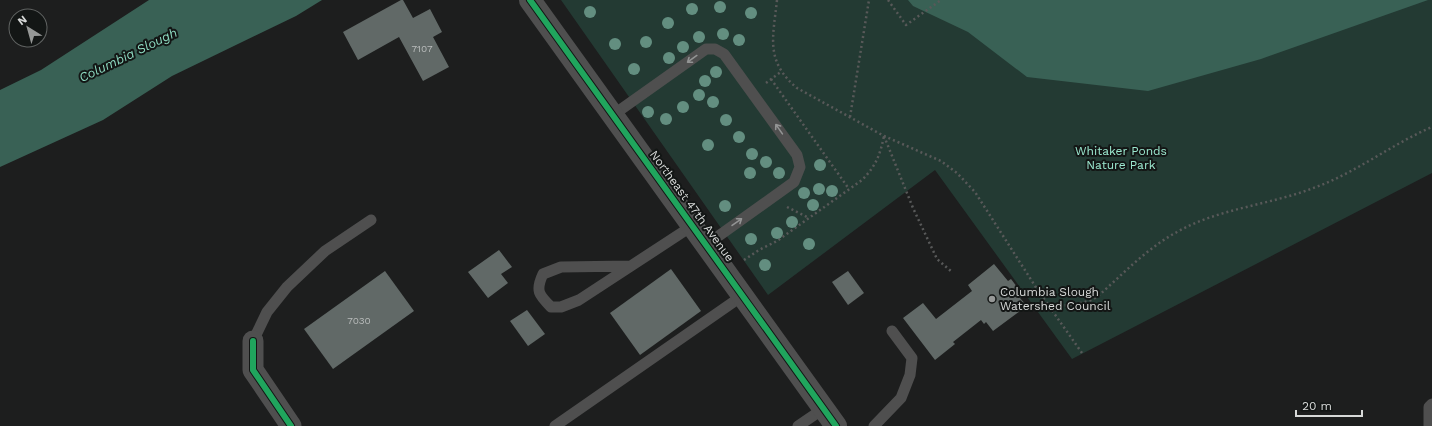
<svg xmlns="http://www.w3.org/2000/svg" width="1432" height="426" font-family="'Work Sans',sans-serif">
<rect width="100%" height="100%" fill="#1d1e1e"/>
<path fill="#233a33" d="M561 0H1432V173L1072 359 935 170 768 295Z"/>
<g fill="#396155">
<path d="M149 0H322L296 16 172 76 103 120 0 167V90L41 70Z"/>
<path d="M908 0H1428L1261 59 1148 91 1027 77 968 32 913 6Z"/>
</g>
<g fill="#616967">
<path d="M401 0H403L413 18 430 9 442 32 433 37 449 67 423 81 399 37 358 60 343 32Z"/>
<path d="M499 250 512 267 501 274 508 283 488 298 468 272Z"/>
<path d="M994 264 1008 281 1011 279 1023 295 1020 298 1027 306 993 331 986 322 984 324 981 320 953 342 955 344 935 360 903 318 923 303 936 319 972 291 968 285Z"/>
<path d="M671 269 701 311 640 355 610 313Z"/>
<path d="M385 271 414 311 333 369 304 329Z"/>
<path d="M848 271 864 293 848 305 832 282Z"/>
<path d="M527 310 545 334 528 346 510 321Z"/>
</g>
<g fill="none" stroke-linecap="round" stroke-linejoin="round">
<g stroke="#585959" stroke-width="2.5" stroke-dasharray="2 3" stroke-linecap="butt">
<path d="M777 0C773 38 765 61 797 88L884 136 941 161 957 173 975 192 1037 289 1082 353"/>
<path d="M888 0 906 25 941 0"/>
<path d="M771 79 849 189"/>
<path d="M766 83 782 71"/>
<path d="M850 117 869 0"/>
<path d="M884 136 913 208 937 259 952 272"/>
<path d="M787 207 809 218"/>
<path d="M744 260 759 250 777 241 862 180C876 166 880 155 884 136"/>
<path d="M1050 307C1065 305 1083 305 1097 297 1122 275 1147 248 1177 232 1219 208 1271 205 1316 187 1357 172 1392 144 1432 127"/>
</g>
<g stroke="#4f4f4f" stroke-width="11">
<path d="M613 115 706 49H715L724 54 797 155 800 167 794 182 706 245"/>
<path d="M630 266 561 267 543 274C535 291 539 295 551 307H561L579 300 692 226"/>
<path d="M253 341 267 312 287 287 325 251 371 220"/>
<path d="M555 426 742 296"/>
<path d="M798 426 823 409"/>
<path d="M874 426 901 398 910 375 912 358 892 331"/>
<path d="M1429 426V407L1432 404"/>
</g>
<path stroke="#4f4f4f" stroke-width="21" d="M253 341V370L291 426"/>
<path stroke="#4f4f4f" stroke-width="22" d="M530 0 836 426"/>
<defs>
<g id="cycleway">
<path d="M530 0 836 426"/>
<path d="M253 341V370L291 426"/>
</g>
</defs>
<use href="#cycleway" stroke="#131615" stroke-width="8"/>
<use href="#cycleway" stroke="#20a55d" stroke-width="6"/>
</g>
<g fill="#638e80">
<circle cx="720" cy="7" r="6"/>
<circle cx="692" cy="9" r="6"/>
<circle cx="590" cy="12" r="6"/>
<circle cx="751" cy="13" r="6"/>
<circle cx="668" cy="23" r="6"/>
<circle cx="723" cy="34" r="6"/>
<circle cx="699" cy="37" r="6"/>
<circle cx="739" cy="40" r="6"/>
<circle cx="646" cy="42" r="6"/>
<circle cx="615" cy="44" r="6"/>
<circle cx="683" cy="47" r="6"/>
<circle cx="669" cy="58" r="6"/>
<circle cx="634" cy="69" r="6"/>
<circle cx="716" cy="72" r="6"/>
<circle cx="705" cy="81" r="6"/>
<circle cx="699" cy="95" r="6"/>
<circle cx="713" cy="102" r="6"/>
<circle cx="683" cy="107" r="6"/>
<circle cx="648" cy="112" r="6"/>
<circle cx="666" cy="119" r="6"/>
<circle cx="726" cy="120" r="6"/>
<circle cx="739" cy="137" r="6"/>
<circle cx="708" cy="145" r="6"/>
<circle cx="752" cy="154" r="6"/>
<circle cx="766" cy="162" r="6"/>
<circle cx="820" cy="165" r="6"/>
<circle cx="750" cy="173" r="6"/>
<circle cx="779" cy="173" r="6"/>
<circle cx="819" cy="189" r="6"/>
<circle cx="832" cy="191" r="6"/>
<circle cx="804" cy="193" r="6"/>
<circle cx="813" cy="205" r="6"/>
<circle cx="725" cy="206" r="6"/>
<circle cx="792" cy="222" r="6"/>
<circle cx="777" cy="233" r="6"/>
<circle cx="751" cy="239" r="6"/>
<circle cx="809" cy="244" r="6"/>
<circle cx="765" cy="265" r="6"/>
</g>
<defs><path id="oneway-shaft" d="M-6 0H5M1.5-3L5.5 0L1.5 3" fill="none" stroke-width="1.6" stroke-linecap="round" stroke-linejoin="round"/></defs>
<g stroke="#939494">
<use href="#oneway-shaft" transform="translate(692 59) rotate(144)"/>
<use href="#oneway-shaft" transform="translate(779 129) rotate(-125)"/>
<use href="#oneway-shaft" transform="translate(737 222) rotate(-35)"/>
</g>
<circle fill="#969897" stroke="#131615" stroke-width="1.5" cx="992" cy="299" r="4"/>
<g text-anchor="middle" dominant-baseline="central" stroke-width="4" stroke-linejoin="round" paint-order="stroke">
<g font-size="10" fill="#babdbc">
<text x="422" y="48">7107</text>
<text x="359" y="320">7030</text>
</g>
<g font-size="12" fill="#9ce9d0" stroke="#131615">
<text x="1121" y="151">Whitaker Ponds<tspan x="1121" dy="14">Nature Park</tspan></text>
</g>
<g font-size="12" fill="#d7d9d8" stroke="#131615">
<text transform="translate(692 206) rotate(54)">Northeast 47th Avenue</text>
</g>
<g font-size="12" fill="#d7d9d8" stroke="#131615" text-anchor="start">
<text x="1000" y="292">Columbia Slough<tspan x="1000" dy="14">Watershed Council</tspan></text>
</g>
<g font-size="13" font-style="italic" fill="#8ddac1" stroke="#131615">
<text transform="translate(128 55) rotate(-26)">Columbia Slough</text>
</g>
</g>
<g transform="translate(28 28) rotate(323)"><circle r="19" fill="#131615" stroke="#616463"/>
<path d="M0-3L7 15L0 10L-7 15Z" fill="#969897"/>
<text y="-6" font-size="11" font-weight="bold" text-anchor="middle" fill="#d7d9d8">N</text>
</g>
<path d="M1296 410v6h66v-6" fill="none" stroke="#d7d9d8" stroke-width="2"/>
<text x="1302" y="410" font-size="12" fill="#d7d9d8" stroke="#131615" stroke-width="3" paint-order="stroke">20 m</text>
</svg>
